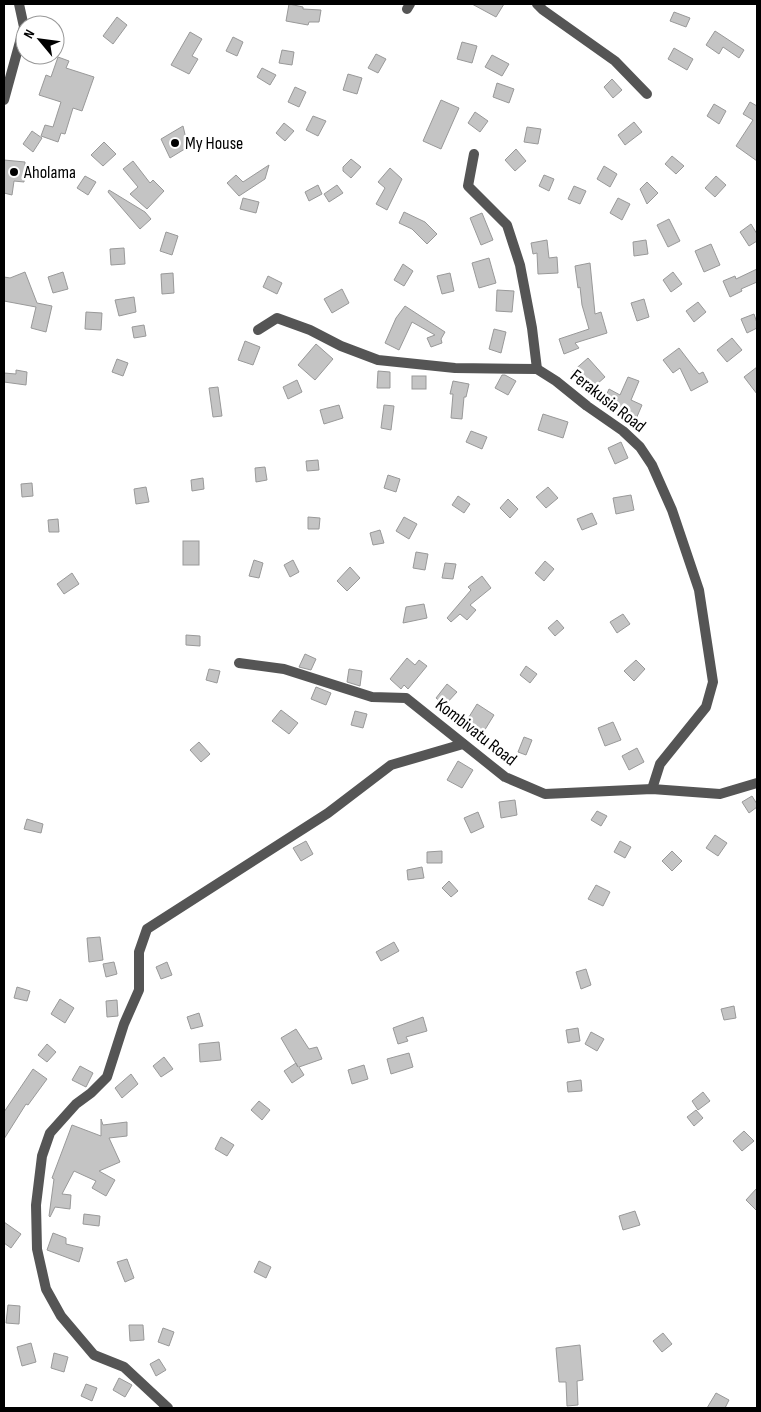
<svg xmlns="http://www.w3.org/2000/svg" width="761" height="1412" font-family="'Sofia Sans Condensed',sans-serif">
<rect width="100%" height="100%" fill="#fff"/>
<g fill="#c4c4c4" stroke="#999">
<path d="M289 4 303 7V9L321 10 319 22H309L308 25 286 21Z"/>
<path d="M472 4H504L496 17Z"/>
<path d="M674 12 690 18 686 27 670 21Z"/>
<path d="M117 17 127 25 113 44 103 36Z"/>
<path d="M715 31 744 50 739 58 723 47 719 54 706 45Z"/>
<path d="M190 32 202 39 192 56 198 59 189 74 171 65Z"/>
<path d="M233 37 243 42 237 56 226 51Z"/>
<path d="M462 42 477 46 472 63 457 59Z"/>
<path d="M674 48 693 59 687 70 668 59Z"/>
<path d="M282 50 294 52 292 65 279 63Z"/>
<path d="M376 54 386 59 378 73 368 68Z"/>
<path d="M492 55 509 64 502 76 485 67Z"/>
<path d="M58 57 69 61 66 68 94 77 82 111 73 108 65 134 61 133 58 142 41 136 45 125 53 127 61 102 39 95 46 75 51 77Z"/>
<path d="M262 68 276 75 270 85 257 77Z"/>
<path d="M348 74 362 78 357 94 343 90Z"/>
<path d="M612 79 622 90 613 98 604 87Z"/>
<path d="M497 83 514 89 509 103 493 97Z"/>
<path d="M295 87 306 92 299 107 288 102Z"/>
<path d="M441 100 459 108 441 149 423 141Z"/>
<path d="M750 102 757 106V161L736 146 753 120 743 114Z"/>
<path d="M714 104 726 111 719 124 707 116Z"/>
<path d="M475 112 488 121 480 132 468 123Z"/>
<path d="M313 116 326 121 318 136 306 130Z"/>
<path d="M634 122 642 132 625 145 618 135Z"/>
<path d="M284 123 294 131 285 141 276 133Z"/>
<path d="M183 126 188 147 170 158 161 139Z"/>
<path d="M527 127 541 129 538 144 524 142Z"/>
<path d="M32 131 42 138 33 152 23 144Z"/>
<path d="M104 142 116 154 103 166 91 155Z"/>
<path d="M516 149 526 161 515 171 505 160Z"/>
<path d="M672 156 684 166 676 174 665 164Z"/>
<path d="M351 159 361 167 351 178 343 171V167Z"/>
<path d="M4 160 25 162 24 182 14 181 12 195 4 193Z"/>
<path d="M133 161 150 183 153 180 164 191 147 209 130 194 138 187 123 169Z"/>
<path d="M269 165 265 179 239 196 227 183 236 175 243 182Z"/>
<path d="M604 166 617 174 610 187 597 179Z"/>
<path d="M390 168 402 179 387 210 376 204 385 188 378 182Z"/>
<path d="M544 175 554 179 549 191 539 186Z"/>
<path d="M85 176 96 182 88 195 77 188Z"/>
<path d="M716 176 726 185 715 197 705 188Z"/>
<path d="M647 182 658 193 647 204 640 189Z"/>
<path d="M318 185 322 194 309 201 305 192Z"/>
<path d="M337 185 343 193 329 202 324 194Z"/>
<path d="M574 186 586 191 580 204 568 199Z"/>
<path d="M109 190 145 212 151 219 140 229 108 192Z"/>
<path d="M243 198 259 202 256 213 240 209Z"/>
<path d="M618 198 630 204 622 220 610 213Z"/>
<path d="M404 212 425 222 437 234 427 244 412 229 399 223Z"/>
<path d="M482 213 493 240 481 245 470 218Z"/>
<path d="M669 219 680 241 668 247 657 225Z"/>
<path d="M751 224 757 234V241L749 246 740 232Z"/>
<path d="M166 232 178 236 172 255 160 251Z"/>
<path d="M547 240 549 258 557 257 558 273 538 274 537 253 533 254 531 243Z"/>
<path d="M646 240 648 254 634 256 633 242Z"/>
<path d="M711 244 720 265 704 272 695 251Z"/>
<path d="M124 248 125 264 111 265 110 249Z"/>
<path d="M489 258 496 283 479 288 472 263Z"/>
<path d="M590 263 595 314 601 312 607 333 575 343 579 348 564 354 559 339 589 329 582 305 580 287 578 288 575 266Z"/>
<path d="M403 264 413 271 404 286 394 280Z"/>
<path d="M757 269V282L741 289 742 291 730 297 723 281 735 276 736 279Z"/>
<path d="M25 272 37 303 52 306 46 332 31 328 36 307 4 301V277L10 278Z"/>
<path d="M63 272 68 289 53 293 48 277Z"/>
<path d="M673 272 682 284 671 292 663 280Z"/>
<path d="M173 273 174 293 162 294 161 274Z"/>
<path d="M450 273 454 291 442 294 437 276Z"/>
<path d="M268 276 282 283 277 294 263 287Z"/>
<path d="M342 289 349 303 332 313 324 299Z"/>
<path d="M497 290 514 291 512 312 496 311Z"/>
<path d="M134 297 136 312 119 316 115 300Z"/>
<path d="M644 299 649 317 637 321 631 303Z"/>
<path d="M698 302 706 312 694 322 686 311Z"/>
<path d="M405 306 445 332 441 339 442 343 431 347 427 338 435 335 412 322 399 350 385 343 396 318Z"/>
<path d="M86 312 102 313 101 330 85 329Z"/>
<path d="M754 314 757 323V328L747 333 741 319Z"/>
<path d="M144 325 146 336 134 338 132 327Z"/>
<path d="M494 329 506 332 501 353 489 349Z"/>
<path d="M732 338 742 350 727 362 717 350Z"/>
<path d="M245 341 260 347 253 365 238 360Z"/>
<path d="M316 344 333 359 315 380 298 365Z"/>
<path d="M679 348 699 374 703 372 708 382 691 391 680 368 673 373 663 360Z"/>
<path d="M588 358 605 377 588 392 572 372Z"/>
<path d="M117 359 128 363 123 376 112 372Z"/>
<path d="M757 367V394L744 377Z"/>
<path d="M16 370 27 372 26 385 4 382V373L16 374Z"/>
<path d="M378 371 390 372V388H377Z"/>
<path d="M502 375H505L516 381 508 395 495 388Z"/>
<rect x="412" y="376" width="14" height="13"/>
<path d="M628 377 639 381 631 400 642 405 636 419 602 405 609 389 620 395Z"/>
<path d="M297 380 302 392 288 399 283 387Z"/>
<path d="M453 381 469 384 466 397H464L462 419 451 418 453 394H450Z"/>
<path d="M218 387 222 416 213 417 209 388Z"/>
<path d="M339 405 343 418 324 424 320 410Z"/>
<path d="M384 405 394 406 391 430 381 428Z"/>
<path d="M543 414 568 422 563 438 538 430Z"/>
<path d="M471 431 487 437 482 449 466 442Z"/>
<path d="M621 442 628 458 615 464 608 448Z"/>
<path d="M318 460 319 470 307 471 306 461Z"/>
<path d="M265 467 267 480 256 482 255 468Z"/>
<path d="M388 475 400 479 396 492 384 488Z"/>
<path d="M203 478 204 489 192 491 191 480Z"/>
<path d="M32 483 33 496 22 497 21 484Z"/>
<path d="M146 487 149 502 136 504 134 489Z"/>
<path d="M548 487 558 498 546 508 536 497Z"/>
<path d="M631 495 634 510 616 514 613 498Z"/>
<path d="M458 496 470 504 464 513 452 505Z"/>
<path d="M508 499 518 509 510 518 500 508Z"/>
<path d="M592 513 597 524 582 530 577 519Z"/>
<path d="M308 517 320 518 319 529H308Z"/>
<path d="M404 517 417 524 409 539 396 531Z"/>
<path d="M58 519 59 532H49L48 520Z"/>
<path d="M380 530 384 543 373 545 370 533Z"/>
<rect x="183" y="541" width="16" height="24"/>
<path d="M416 552 428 554 425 570 413 568Z"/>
<path d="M254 560 263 563 259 578 249 576Z"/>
<path d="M293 560 299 572 290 577 284 565Z"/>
<path d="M545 561 554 569 544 581 535 573Z"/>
<path d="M445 563 456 564 453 579 442 578Z"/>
<path d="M350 567 360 578 347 591 337 581Z"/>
<path d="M72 573 79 584 64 594 57 584Z"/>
<path d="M482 576 491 588 470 605 476 610 467 620 460 614 451 622 447 618 471 590 468 587Z"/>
<path d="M424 604 427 618 403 623 406 607Z"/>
<path d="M623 614 630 624 617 633 610 622Z"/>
<path d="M557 620 564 628 555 636 548 628Z"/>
<path d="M186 635 200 636V646L186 645Z"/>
<path d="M305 654 316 659 311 670 299 667Z"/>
<path d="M407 658 415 665 419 660 427 666 408 689 404 685 401 689 390 679Z"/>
<path d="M636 660 645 669 634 681 624 671Z"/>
<path d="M526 666 537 674 530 683 520 675Z"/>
<path d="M209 669 220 671 217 683 206 680Z"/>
<path d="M349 669 362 671 360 686 347 682Z"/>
<path d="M447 684 457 692 445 705 436 698Z"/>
<path d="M316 687 331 693 326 705 311 699Z"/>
<path d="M477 704 494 715 481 736 464 725Z"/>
<path d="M281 710 298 723 289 734 272 721Z"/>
<path d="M355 711 367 714 363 728 351 725Z"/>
<path d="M613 722 621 740 605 746 598 728Z"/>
<path d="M524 737 532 740 526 755 518 752Z"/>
<path d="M199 742 210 754 201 762 190 750Z"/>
<path d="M637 748 644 762 629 770 622 756Z"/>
<path d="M458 761 473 770 462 788 447 780Z"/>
<path d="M752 796 757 804V807L749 813 742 802Z"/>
<path d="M515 800 517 815 501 818 499 802Z"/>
<path d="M597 811 607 816 601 826 591 820Z"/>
<path d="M478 812 484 827 471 833 464 818Z"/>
<path d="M27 819 43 824 41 833 24 829Z"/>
<path d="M715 835 727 843 718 856 706 848Z"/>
<path d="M306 841 313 854 301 861 293 848Z"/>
<path d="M620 841 631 847 625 858 614 852Z"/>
<path d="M442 851V863H427V852Z"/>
<path d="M672 851 682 861 672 871 662 861Z"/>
<path d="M422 867 424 878 408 880 407 870Z"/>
<path d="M449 881 458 891 451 897 442 888Z"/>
<path d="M596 885 610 892 603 906 588 899Z"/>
<path d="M100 937 103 960 89 962 87 938Z"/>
<path d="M394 942 399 951 381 961 376 952Z"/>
<path d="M114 962 117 974 106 977 103 964Z"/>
<path d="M167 962 172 975 161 979 156 967Z"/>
<path d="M586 969 591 985 581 989 576 972Z"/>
<path d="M17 987 30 991 27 1001 14 998Z"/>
<path d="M60 999 74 1008 65 1023 51 1014Z"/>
<path d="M117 1000 118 1016 107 1017 106 1001Z"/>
<path d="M734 1006 736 1018 724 1020 721 1009Z"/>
<path d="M199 1013 203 1026 191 1029 187 1017Z"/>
<path d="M423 1017 427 1031 406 1037 408 1041 398 1044 393 1028Z"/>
<path d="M578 1028 580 1041 568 1043 566 1030Z"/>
<path d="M296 1029 309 1049 317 1047 322 1059 299 1067 304 1075 292 1083 284 1071 296 1063 298 1067 281 1038Z"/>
<path d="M591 1032 604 1039 597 1051 585 1044Z"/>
<path d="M219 1042 221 1060 200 1062 199 1044Z"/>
<path d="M47 1044 56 1052 47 1062 38 1055Z"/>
<path d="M409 1053 413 1067 391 1074 387 1059Z"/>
<path d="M164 1057 173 1069 161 1077 153 1066Z"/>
<path d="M364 1065 368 1079 352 1084 348 1070Z"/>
<path d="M80 1066 93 1073 86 1087 72 1080Z"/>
<path d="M33 1069 47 1079 28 1105 26 1104 4 1139V1112Z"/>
<path d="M131 1074 138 1084 122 1098 115 1088Z"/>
<path d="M581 1080 582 1091 568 1092 567 1082Z"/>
<path d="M703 1092 710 1101 698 1110 692 1101Z"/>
<path d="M259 1101 270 1110 262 1120 251 1110Z"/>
<path d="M696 1110 703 1118 694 1126 687 1117Z"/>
<path d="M101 1119 103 1125 127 1122V1136L109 1138 120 1162 99 1171 115 1180 106 1196 92 1188 96 1181 74 1171 62 1194 71 1195 70 1209 55 1207 50 1217 49 1216 54 1179 52 1178 72 1125 101 1136Z"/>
<path d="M744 1131 754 1141 742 1151 733 1141Z"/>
<path d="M221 1137 234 1145 227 1156 215 1149Z"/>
<path d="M757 1188V1211L746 1200Z"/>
<path d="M635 1211 640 1225 623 1230 619 1216Z"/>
<path d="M84 1214 100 1216 99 1226 83 1224Z"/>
<path d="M4 1222 21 1234 11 1248 4 1243Z"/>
<path d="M53 1233 66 1238V1244L83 1248 79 1262 47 1250Z"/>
<path d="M127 1259 134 1278 125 1282 117 1262Z"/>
<path d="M259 1261 271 1267 266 1278 254 1272Z"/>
<path d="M8 1305 20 1306 19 1324 6 1323Z"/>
<path d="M129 1325H143L144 1340 130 1341Z"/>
<path d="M163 1328 174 1332 169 1346 158 1342Z"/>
<path d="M663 1333 672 1344 662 1352 653 1341Z"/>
<path d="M31 1343 36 1362 22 1366 17 1347Z"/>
<path d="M580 1345 583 1380 577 1381 578 1405 567 1406 566 1382H559L556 1348Z"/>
<path d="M54 1353 68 1357 64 1372 51 1368Z"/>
<path d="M159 1359 166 1370 156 1376 150 1364Z"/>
<path d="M119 1378 132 1385 125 1397 113 1390Z"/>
<path d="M86 1384 97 1388 92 1401 81 1396Z"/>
<path d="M716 1393 729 1400 725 1408H707Z"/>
</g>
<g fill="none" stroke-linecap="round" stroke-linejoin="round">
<g stroke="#555" stroke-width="10">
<path d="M537 4 543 10 615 61 647 94"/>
<path d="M407 9 410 4"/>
<path d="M4 100 24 27 19 4"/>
<path d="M474 154 468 186 507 225 520 265 532 328 537 369"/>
<path d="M258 330 277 318 310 330 341 346 378 360 455 368 537 369 556 381 587 406 623 431 640 447 652 465 672 510 699 590 713 682 706 707 660 764 652 789"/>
<path d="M239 663 284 669 372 697 406 698 505 777 545 794 652 789 720 794 757 783"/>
<path d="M168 1408 124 1367 94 1355 61 1316 46 1289 37 1249 36 1205 42 1156 50 1133 76 1104 91 1093 107 1077 124 1024 139 990V952L147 929 328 813 391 765 463 744"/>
</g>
</g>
<g fill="#000" stroke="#fff" stroke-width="2">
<circle cx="175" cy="143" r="5"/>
<circle cx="14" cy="172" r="5"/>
</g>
<g text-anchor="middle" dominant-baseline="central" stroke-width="5" stroke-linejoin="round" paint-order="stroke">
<g font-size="18" fill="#000" stroke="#fff" text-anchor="start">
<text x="185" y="143">My House</text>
<text x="24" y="172">Aholama</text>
</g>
<g font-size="18" fill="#000" stroke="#fff">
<text transform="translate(608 401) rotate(38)">Ferakusia Road</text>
<text transform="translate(476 732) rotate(38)">Kombivatu Road</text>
</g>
</g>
<rect width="761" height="1412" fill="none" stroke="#000000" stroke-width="10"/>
<g transform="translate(40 40) rotate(299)"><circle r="24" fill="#ffffff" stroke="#999999"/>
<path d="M0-4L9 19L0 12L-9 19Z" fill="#000000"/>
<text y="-8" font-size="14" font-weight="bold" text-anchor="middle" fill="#000000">N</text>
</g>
</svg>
